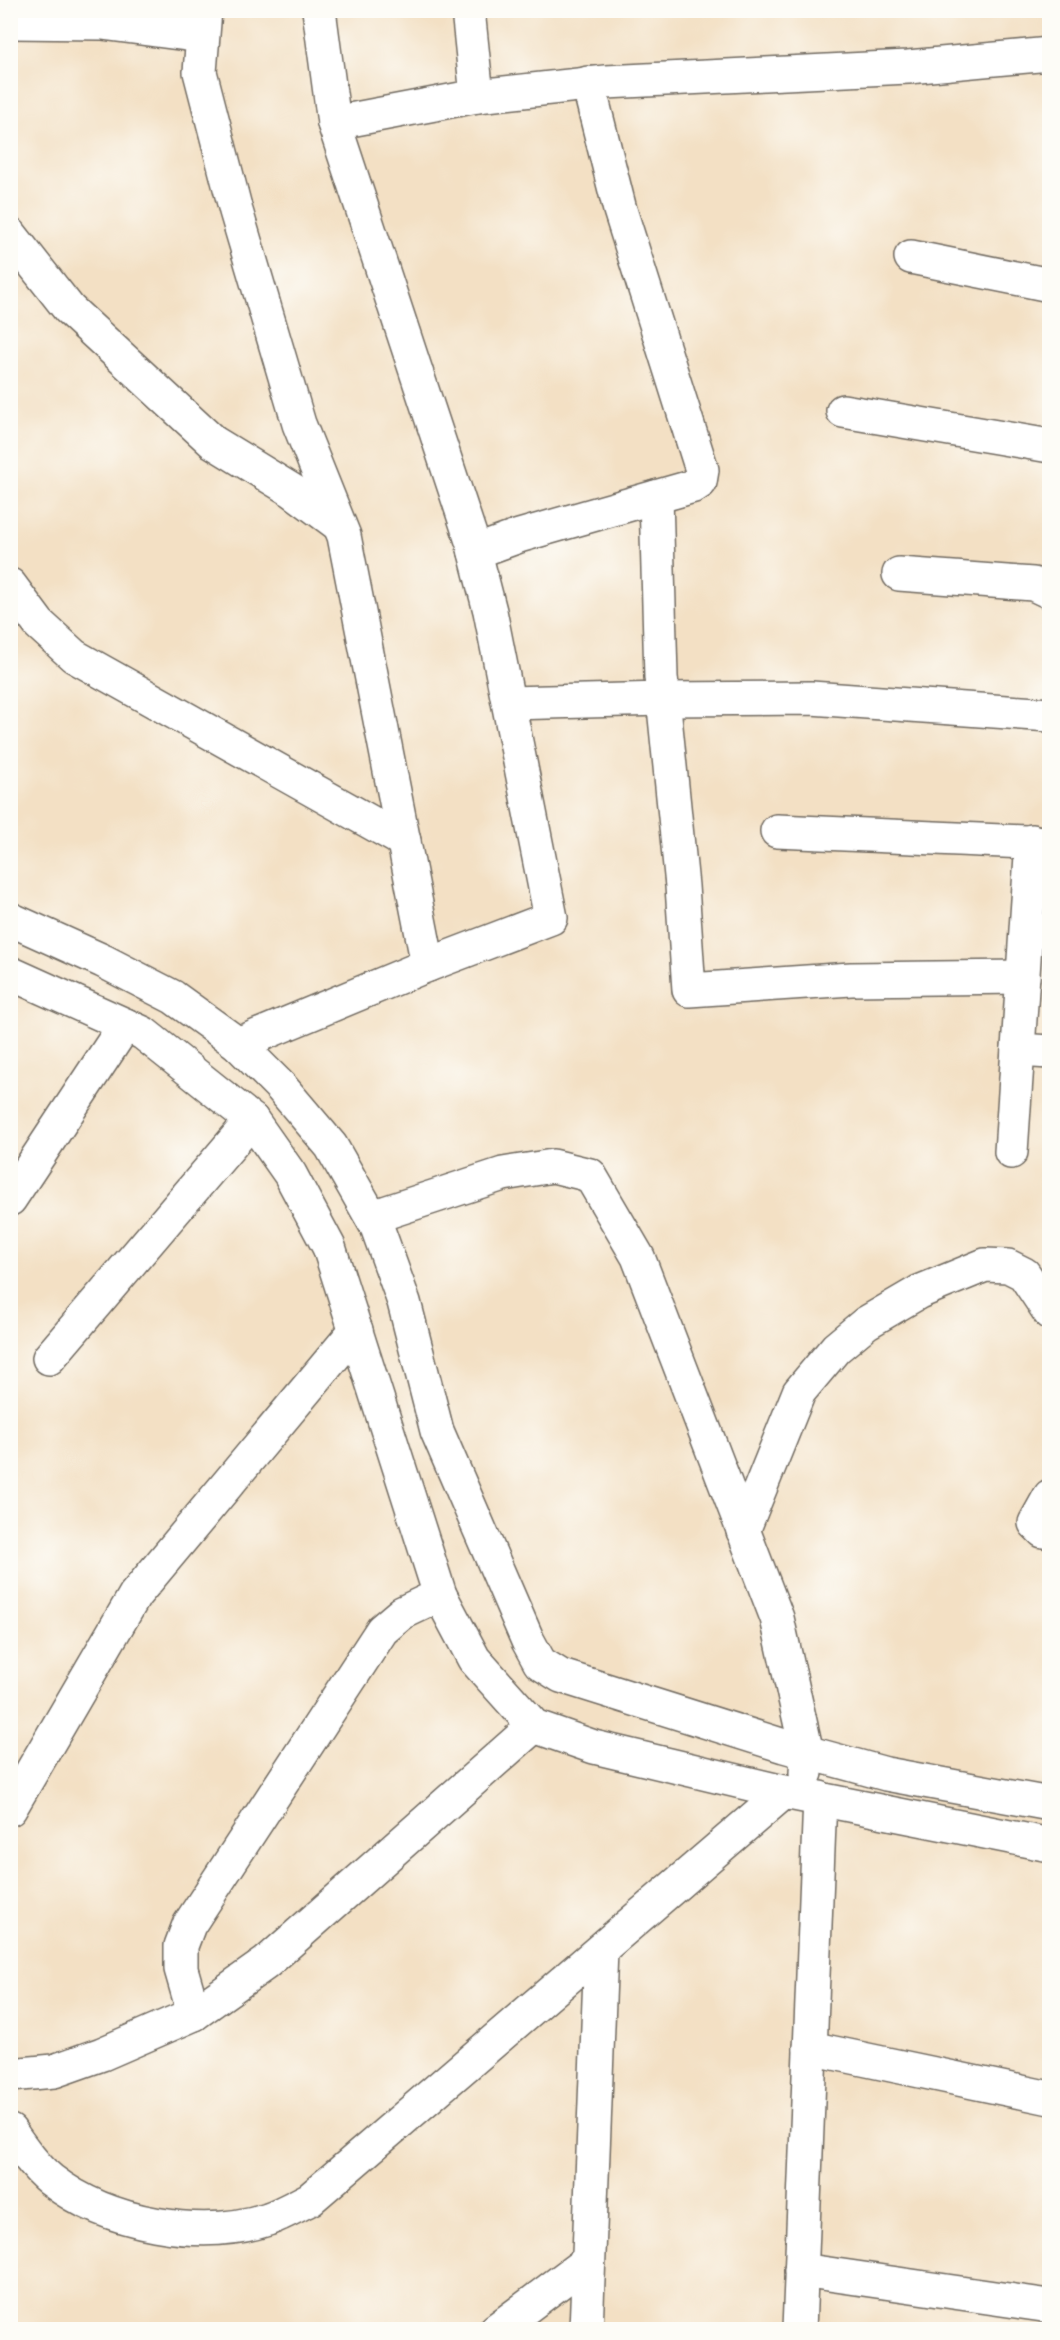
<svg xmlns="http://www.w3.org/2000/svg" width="1060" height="2340" font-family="Pangolin,sans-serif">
<rect width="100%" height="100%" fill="#fdfcf7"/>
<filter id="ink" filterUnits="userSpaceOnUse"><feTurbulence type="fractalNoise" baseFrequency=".0167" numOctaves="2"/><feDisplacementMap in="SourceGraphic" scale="12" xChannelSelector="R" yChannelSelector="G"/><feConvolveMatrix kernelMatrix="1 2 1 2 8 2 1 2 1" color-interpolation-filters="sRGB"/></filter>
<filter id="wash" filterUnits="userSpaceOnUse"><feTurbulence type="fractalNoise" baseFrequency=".008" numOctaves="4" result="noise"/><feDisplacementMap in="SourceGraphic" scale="24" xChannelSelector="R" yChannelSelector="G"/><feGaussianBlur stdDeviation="1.35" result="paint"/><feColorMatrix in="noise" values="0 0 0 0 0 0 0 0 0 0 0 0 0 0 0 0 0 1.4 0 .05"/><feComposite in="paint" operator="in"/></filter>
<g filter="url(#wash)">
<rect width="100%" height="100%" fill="#f3e0c4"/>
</g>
<g filter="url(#ink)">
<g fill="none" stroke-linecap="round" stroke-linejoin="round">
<defs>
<g id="minor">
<path d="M205 10 200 72 236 211 299 424 344 536 428 965"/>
<path d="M468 10 477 96"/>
<path d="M10 22 102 23 202 36"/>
<path d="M334 123 477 96 606 82 908 67 1050 54"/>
<path d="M10 234 69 309 213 442 293 491 339 525"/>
<path d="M911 257 1050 285"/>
<path d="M843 411 1050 446"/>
<path d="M656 497 661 677 682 886 689 990 851 979 1023 977"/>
<path d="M475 552 519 536 694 486 700 482 702 470 620 210 588 83"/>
<path d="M899 574 1033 584 1050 592"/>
<path d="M10 585 39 624 74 656 404 841"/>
<path d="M509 703 663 699 811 698 1050 715"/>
<path d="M777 831 1050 843"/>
<path d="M10 919 103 961 173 997 238 1044 281 1087 331 1146 377 1227 404 1302 437 1431 528 1641 540 1663 561 1676 784 1746 886 1774 1050 1804"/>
<path d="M10 973 143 1033 252 1120 290 1174 329 1247 440 1595 474 1659 534 1726 594 1747 784 1792 1050 1845"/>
<path d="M238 1044 428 965 551 918 490 611 472 541 334 123 319 10"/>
<path d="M1018 1050 1050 1052"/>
<path d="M1011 1152 1032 841"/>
<path d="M10 1199 125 1025"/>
<path d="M372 1217 503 1174 553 1166 590 1175 638 1257 777 1618 807 1753 806 1773"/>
<path d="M49 1358 252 1120"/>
<path d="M1050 1496 1035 1523 1043 1531 1050 1532"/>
<path d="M743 1531 799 1392 836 1348 866 1323 919 1292 985 1265 1008 1266 1024 1274 1050 1313"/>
<path d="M10 1809 135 1595 356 1330"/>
<path d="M194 2014 181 1969V1946L189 1925 382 1630 402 1613 440 1595"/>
<path d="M810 2048 1050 2098"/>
<path d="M10 2075 54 2071 102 2054 194 2014 266 1963 534 1726"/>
<path d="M10 2131C22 2148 35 2167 51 2180 108 2224 201 2241 268 2219 282 2214 296 2206 310 2199L784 1792"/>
<path d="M801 2270 1050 2306"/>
<path d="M496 2330 588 2261"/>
<path d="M586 2330 601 1950"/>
<path d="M799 2330 820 1798"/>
</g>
</defs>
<use href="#minor" stroke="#716a61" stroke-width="36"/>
<use href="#minor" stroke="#fff" stroke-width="33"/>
</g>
</g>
<rect width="1060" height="2340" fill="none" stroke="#fdfcf7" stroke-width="36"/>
</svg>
